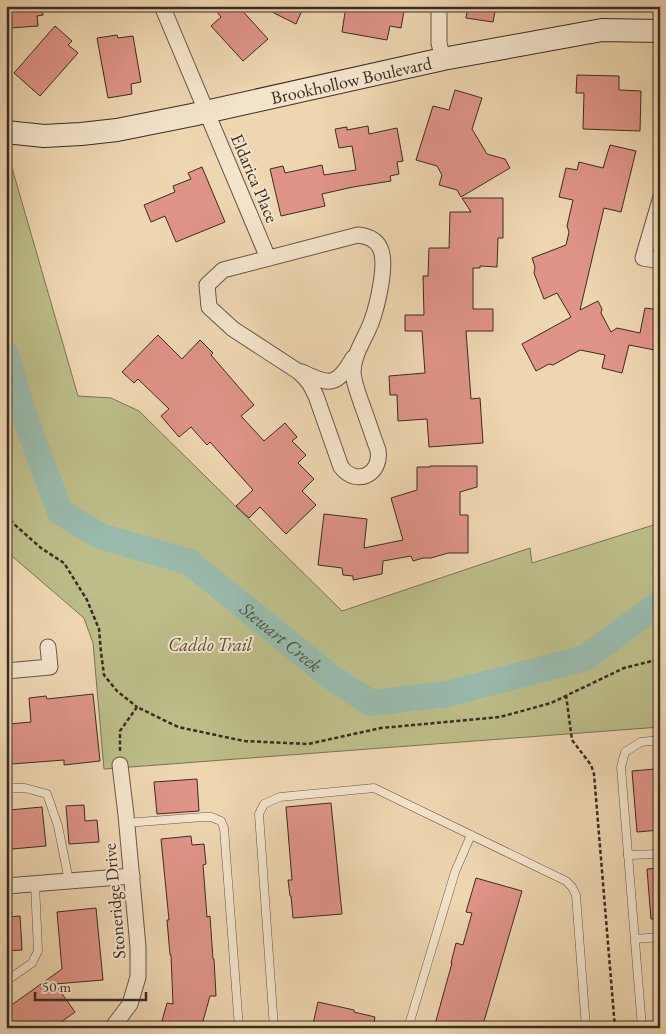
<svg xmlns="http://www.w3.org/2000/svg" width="666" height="1034" font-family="'EB Garamond',serif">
<rect width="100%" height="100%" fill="#eed6b1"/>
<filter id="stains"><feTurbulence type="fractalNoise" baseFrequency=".004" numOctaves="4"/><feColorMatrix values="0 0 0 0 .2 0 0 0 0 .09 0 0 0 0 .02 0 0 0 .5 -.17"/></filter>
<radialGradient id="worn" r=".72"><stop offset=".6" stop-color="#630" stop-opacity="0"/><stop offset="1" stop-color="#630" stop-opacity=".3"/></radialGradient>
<path fill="#bcbd89" stroke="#7b7456" d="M10 161 78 396 111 398 139 411 342 611 530 548 532 563 660 523V727L104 769 93 643 84 618 6 551V162Z"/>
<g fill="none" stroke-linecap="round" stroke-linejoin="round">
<path stroke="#99b9ab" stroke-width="26" id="s1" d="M6 354 23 412 60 512 100 536 189 562 331 677 371 703 447 694 585 658 660 603"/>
</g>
<g fill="#df9487" stroke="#3a2c24">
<path d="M6 6H42L43 15 37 16 38 26 10 28V18H6Z"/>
<path d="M212 6H238L268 39 243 61 211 26 221 17Z"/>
<path d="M260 6H304L296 24Z"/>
<path d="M346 6H392V9L404 11 401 28 390 26 387 40 342 32Z"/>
<path d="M468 6H496L493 22 466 18Z"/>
<path d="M55 26 72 41 68 45 78 53 40 96 14 73Z"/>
<path d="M117 35 118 38 133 36 141 82 131 84 132 94 108 98 97 38Z"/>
<path d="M577 75 619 76V90L641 91 640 131 583 129 584 93H576Z"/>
<path d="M455 90 482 98 472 129 487 154 505 159 510 168 461 197 457 190 439 185 442 175 437 166 416 160 433 106 449 110Z"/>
<path d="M368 126 369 134 397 128 403 161 397 162 399 174 390 176 391 181 353 187 322 194 325 206 281 216 270 169 283 166 285 173 322 165 324 175 356 170 352 146 339 148 335 129 347 127V130Z"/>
<path d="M610 145 636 151 621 212 604 208 580 310 598 301 602 309 601 313 611 332 617 328 640 333 645 308 660 310V351L629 345 622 373 602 368 605 355 580 350 553 365 549 364 536 371 522 344 571 317 557 293 544 299 534 273 535 267 532 258 566 245 569 232 567 226 573 200 559 197 566 168 577 170 579 162 603 168Z"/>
<path d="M202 167 225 222 176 242 165 216 151 222 144 205 175 192 173 186 191 179 188 173Z"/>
<path d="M462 198H503V238H498L497 267 480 266V268H473V309H493V331H466L471 399 480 398 483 443 429 447 427 419 398 421 397 395H390L389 376 425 373 422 331H405V315H424L423 276H428L429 248H449L450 212H471Z"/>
<path d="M158 335 182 359 200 340 213 353 211 355 254 405 241 416 264 441 285 423 297 437 292 441 306 455 298 463 314 479 302 491 316 505 286 534 260 507 249 518 236 506 253 490 210 442 207 445 191 427 179 437 161 416 169 409 138 379 134 383 122 372Z"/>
<path d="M430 466H477V487L460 492V515H468V553H448L431 558H423L413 561 411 556 383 561 382 574 353 580V576L343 575 342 568 318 565 324 514 367 519 364 548 403 540 391 498 417 490V467H430Z"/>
<path d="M93 694 100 761 64 765V760L12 764 9 724 31 722 29 698 46 696 47 699Z"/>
<path d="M655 769 656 777H660V819H659L660 830 637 832 632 771Z"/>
<path d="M197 779 199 811 157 814 154 782Z"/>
<path d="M331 803 342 914 293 918 291 896H290L288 880H292L286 807Z"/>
<path d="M84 805 85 821 97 820 99 842 69 844 66 806Z"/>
<path d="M42 807 46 846 12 849 9 810Z"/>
<path d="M191 836 192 845 204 844 206 864 203 865 207 917 210 916 213 959H214L216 996H210L201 1028H160L167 1003 173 1004 171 955H170L167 920H169L161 839Z"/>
<path d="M660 868V919H651L647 869Z"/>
<path d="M476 878 522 891 482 1028H434L452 963H451L456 943 463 945 472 913 466 912Z"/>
<path d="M96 908 103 980 55 984 75 1012 53 1028H6V996L13 1004 62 969 57 912Z"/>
<path d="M20 916 22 950 6 951V917Z"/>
<path d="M318 1002 354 1010V1012L375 1017 373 1028H312Z"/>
</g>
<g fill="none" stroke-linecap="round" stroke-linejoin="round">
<defs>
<g id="lane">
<path d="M6 788H25L47 794 58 826 69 881"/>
<path d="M126 823 203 817H211L221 821 224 828 239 1028"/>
<path d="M628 855 660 854"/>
<path d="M635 939 660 937"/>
<path d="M6 981 32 963 38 951 35 884"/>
<path d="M274 1028 259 814 264 804 280 797 374 788 566 881 572 887 576 895 586 1028"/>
<path d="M408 1028 455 872 471 835"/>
<path d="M642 1028 621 767 625 752 641 742 660 740"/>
</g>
<g id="street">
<path d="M162 6 268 258"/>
<path d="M439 6V43L443 59"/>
<path d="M660 200 643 258 660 261"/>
<path d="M358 235C367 236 376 239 380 248 388 263 377 307 371 323 365 339 353 354 353 373 354 383 358 393 361 402 367 418 372 434 378 450 382 474 357 487 341 467L316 396 310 384 305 378 299 372 233 329 209 307 207 285 223 270Z"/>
<path d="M302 372C330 386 337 386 353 358"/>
<path d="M6 671 50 667 48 647"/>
<path d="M6 886 132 876"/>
<path d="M112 1028 130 1004 138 977V947L126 815 120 765"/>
</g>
<g id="secondary">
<path id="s2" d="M6 132 44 136 81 134 117 130 192 115 443 59 602 30 660 31"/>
</g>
</defs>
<use href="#lane" stroke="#675647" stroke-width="9"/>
<use href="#street" stroke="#675647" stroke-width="17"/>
<use href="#secondary" stroke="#3a2c24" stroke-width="24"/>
<g stroke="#3a2c24" stroke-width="2.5" stroke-dasharray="4 2.5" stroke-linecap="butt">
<path d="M6 515 15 525 41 548 64 563 87 600 99 629 101 652 104 675 117 691 137 707"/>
<path d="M566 695 572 740 591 765 594 774 615 1028"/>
<path d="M120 751V731L137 707 178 727 244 741 308 744 381 728 500 717 551 703 624 668 660 659"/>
</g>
<use href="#lane" stroke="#f4e4cc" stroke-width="8"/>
<use href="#street" stroke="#f4e4cc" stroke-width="15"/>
<use href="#secondary" stroke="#f4e4cc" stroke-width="22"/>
</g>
<g text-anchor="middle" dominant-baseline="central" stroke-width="4" stroke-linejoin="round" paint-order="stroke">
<g font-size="18" fill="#3a2c24" stroke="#f4e4cc">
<text stroke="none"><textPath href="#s2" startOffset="351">Brookhollow Boulevard</textPath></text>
<text transform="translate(255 178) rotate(67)">Eldarica Place</text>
<text transform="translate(114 901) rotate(-95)">Stoneridge Drive</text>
</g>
<g font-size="18" font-style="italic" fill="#544938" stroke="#f4e4cc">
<text x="210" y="644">Caddo Trail</text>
</g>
<g font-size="19" font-style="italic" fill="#524f46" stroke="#f4e4cc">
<text stroke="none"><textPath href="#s1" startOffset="425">Stewart Creek</textPath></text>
</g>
</g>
<rect width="666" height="1034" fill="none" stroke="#eed6b1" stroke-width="25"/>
<rect x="8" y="8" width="651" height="1019" fill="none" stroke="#3a2c24" stroke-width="2.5"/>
<rect x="12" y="12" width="641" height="1009" fill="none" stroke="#3a2c24"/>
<path d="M35 992v8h111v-8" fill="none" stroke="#3a2c24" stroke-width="2.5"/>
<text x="42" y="992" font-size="15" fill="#3a2c24" stroke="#f4e4cc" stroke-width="4" paint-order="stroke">50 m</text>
<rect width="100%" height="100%" filter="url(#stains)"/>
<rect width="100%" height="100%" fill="url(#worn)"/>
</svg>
